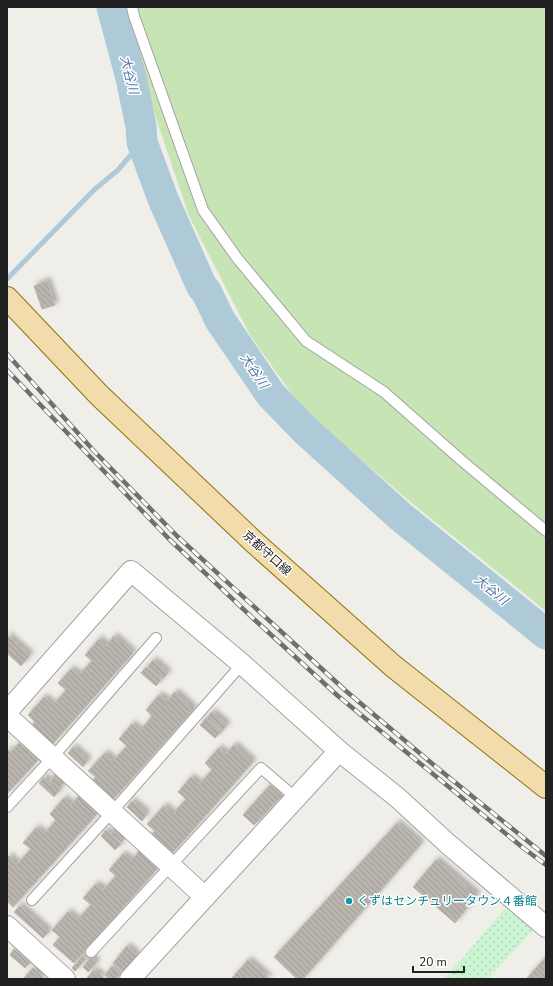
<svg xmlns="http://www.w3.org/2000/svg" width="553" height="986" font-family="'Nunito Sans','Noto Sans JP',sans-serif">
<defs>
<pattern id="park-dots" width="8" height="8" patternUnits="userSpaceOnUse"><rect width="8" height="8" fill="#cbf4d3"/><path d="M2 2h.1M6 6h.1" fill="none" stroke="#aed1b5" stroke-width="1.8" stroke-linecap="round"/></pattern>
<pattern id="building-back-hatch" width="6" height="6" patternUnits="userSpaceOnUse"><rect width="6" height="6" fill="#b9b4ae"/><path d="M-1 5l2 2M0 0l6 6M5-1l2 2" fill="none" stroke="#9f9a95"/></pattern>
<filter id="shadow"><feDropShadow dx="3.5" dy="-3.5" stdDeviation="2" flood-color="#0004"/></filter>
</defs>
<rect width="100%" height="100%" fill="#f0eee8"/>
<path fill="#c6e4b4" d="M125 7H546V611L414 505 304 411 250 335 189 216 155 115Z"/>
<path fill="url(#park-dots)" d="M511 907 533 930 488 979H443L467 953 505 908Z"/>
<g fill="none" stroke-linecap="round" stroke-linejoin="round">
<path stroke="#aecad9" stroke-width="5" d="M7 279 94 190 118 170 142 142"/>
<path stroke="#aecad9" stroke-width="31" d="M112 7 131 78 141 126 142 142 163 199 202 287 206 291 220 320 271 395 305 430 401 517 546 634"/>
</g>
<g fill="url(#building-back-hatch)" stroke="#c0b7ac" filter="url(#shadow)">
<path d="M47 281 55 305 42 309 34 286Z"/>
<path d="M7 635 30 655 21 666 7 653Z"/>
<path d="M114 636 133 653 49 748 28 730 35 722 28 715 44 697 53 705 66 690 58 683 71 669 79 675 92 661 85 655 99 639 106 646Z"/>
<path d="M153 660 168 673 163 679 148 666Z"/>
<path d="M146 667 161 680 156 686 141 673Z"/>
<path d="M175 692 194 709 109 804 89 785 96 777 88 771 105 753 113 761 127 746 119 739 132 724 140 731 152 716 146 710 159 695 167 701Z"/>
<path d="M212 712 227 725 222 731 207 718Z"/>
<path d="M206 718 221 732 215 738 200 725Z"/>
<path d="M19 743 38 760 7 794V749L11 752Z"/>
<path d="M234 745 253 762 169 857 148 838 155 831 147 824 164 806 173 814 186 799 178 792 191 777 199 784 212 770 205 763 219 748 226 754Z"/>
<path d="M73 747 88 760 83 767 68 753Z"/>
<path d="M55 775 64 783 59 789 50 781Z"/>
<path d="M44 777 60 790 54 797 39 783Z"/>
<path d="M270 785 282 796 254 825 243 815Z"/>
<path d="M79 796 98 813 13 907 7 901V858L9 856 17 864 31 849 23 843 36 828 44 834 56 820 50 814 64 798 71 805Z"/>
<path d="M132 801 147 814 142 821 127 807Z"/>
<path d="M397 823 421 844 303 979H297L274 957Z"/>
<path d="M116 828 126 837 121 842 111 834Z"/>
<path d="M106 830 121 844 115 850 101 836Z"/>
<path d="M139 851 158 868 74 963 53 945 60 937 52 930 68 912 77 920 91 905 83 898 96 884 103 890 116 876 109 870 123 854 131 861Z"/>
<path d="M436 860 477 895 455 923 413 887Z"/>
<path d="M20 906 49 932 43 938 14 912Z"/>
<path d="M127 946 137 955 123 972 113 963Z"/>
<path d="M14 949 30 963 25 968 10 955Z"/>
<path d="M82 957 85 960 75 971 72 968Z"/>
<path d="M91 957 97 962 88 972 83 967Z"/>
<path d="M545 958 546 979H526Z"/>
<path d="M248 960 270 979H231Z"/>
<path d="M112 966 121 973 116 979H109L105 975Z"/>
<path d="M33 968 45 979H23Z"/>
<path d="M94 970 105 979H86Z"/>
</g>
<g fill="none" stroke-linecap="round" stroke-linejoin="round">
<defs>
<g id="service">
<path d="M132 7 134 16 203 210 237 258 306 341 384 392 461 460 546 531"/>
<path d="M7 807 52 758 156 638"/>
<path d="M32 900 112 812 242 664"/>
<path d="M91 952 261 768 296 798"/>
</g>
<g id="minor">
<path d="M7 712 131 571 242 664 339 751 398 798 448 844 546 927"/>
<path d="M7 716 205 897"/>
<path d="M7 926 65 979"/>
<path d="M130 979 205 897 339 751"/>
</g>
<path id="primary" d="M7 298 99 395 255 543 393 666 546 787"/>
</defs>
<use href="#service" stroke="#a2a2a2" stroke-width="12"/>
<use href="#minor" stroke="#a2a2a2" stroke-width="22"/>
<use href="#primary" stroke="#8d7211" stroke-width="24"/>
<use href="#service" stroke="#fff" stroke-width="10"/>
<use href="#minor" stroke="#fff" stroke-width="20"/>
<use href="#primary" stroke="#f2dcab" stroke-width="22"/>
<defs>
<g id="rail">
<path d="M7 354 94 451 177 536 346 691 435 766 546 856"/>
<path d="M7 370 169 539 256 621 338 696 522 847 546 865"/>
</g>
</defs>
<use href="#rail" stroke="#6f6f6f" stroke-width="4.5"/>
<use href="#rail" stroke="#fff" stroke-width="3" stroke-dasharray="9" stroke-linecap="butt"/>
</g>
<circle fill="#0f9aa8" stroke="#fff" stroke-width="1.5" cx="349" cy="901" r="4"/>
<g text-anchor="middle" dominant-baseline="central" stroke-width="3" stroke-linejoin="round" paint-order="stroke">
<g font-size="12" fill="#212121" stroke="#fff">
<text transform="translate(267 553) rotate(42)">京都守口線</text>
</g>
<g font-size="12" fill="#0d838f" stroke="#fff" text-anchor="start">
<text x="357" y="901">くずはセンチュリータウン４番館</text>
</g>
<g font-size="13" font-style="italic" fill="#5775a7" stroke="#fff">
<text transform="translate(129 75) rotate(76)">大谷川</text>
<text transform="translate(254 371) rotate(56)">大谷川</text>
<text transform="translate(491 590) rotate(39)">大谷川</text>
</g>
</g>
<rect width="553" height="986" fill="none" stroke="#212121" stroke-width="16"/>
<path d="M413 966v6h51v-6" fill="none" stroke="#212121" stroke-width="2"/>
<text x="419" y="966" font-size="12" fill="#212121" stroke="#ffffff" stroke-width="3" paint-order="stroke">20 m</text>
</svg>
